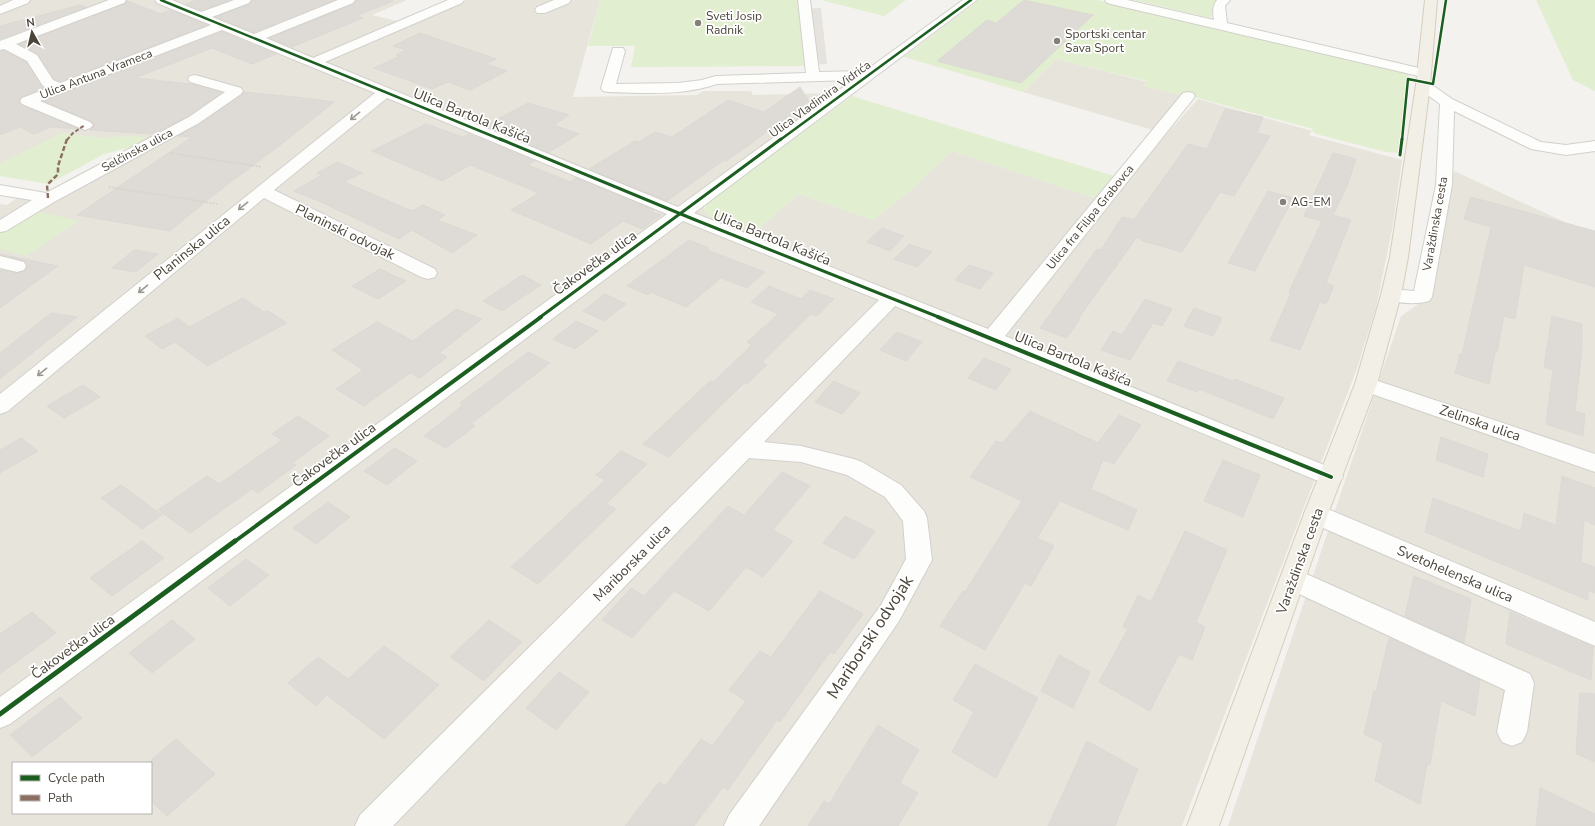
<svg xmlns="http://www.w3.org/2000/svg" width="1595" height="826" font-family="'Nunito Sans',sans-serif">
<rect width="100%" height="100%" fill="#f4f2ee"/>
<g fill="#e7e4dc" fill-rule="evenodd">
<path d="M0 0H407L372 15 409 24 467 0H600L573 97 697 95 703 91H751L753 95 836 93 690 201 704 207V210L709 215 753 233 799 194 873 220 910 191 952 151 1110 203 1153 149 1198 99 1312 131 1309 135 1402 160 1393 224 1376 308 1356 371 1182 826H0V204L7 205 18 197 52 202 147 150 106 139 63 133 0 164ZM13 763H151V813H13Z"/>
<path d="M1056 59 1148 82 1144 86 1182 95 1153 130 1023 92Z"/>
<path d="M1454 171 1595 236V826H1228L1401 316 1428 297Z"/>
</g>
<g fill="#e1eecf">
<path d="M600 0H798L807 66 631 67 635 46H588Z"/>
<path d="M821 0H906L884 16Z"/>
<path d="M979 0H1097L1244 35 1392 68 1407 73 1410 78 1403 149 1399 153 1386 152 1316 134 1312 131 1313 129 1183 94 1182 95 1144 86 1147 81 1056 59 1023 92 904 57Z"/>
<path d="M1134 0H1217L1215 2 1211 18Z"/>
<path d="M1536 0H1595V91L1573 80Z"/>
<path d="M852 96 1114 176 1095 198 952 151 910 191 873 220 799 194 753 233 707 216 708 215 704 210 706 204Z"/>
<path d="M63 133 106 139 109 137 139 136 155 139 147 143 104 154 49 184 0 176V164Z"/>
<path d="M31 210 79 221 26 256 0 249V229Z"/>
</g>
<path fill="#e6e3df" d="M821 8 827 64 809 65 801 9Z"/>
<g fill="#dedbd6" stroke="#dcd9d4">
<path d="M196 0H230L201 10 186 4Z"/>
<path d="M252 0H334L254 32 216 17 250 4Z"/>
<path d="M356 0 393 1 356 16 363 18 292 47 270 38 354 4Z"/>
<path d="M1024 0 1093 15 1021 83 937 61 987 20 996 23Z"/>
<path d="M127 1 161 14 170 10 207 25 60 81 54 79 38 54 20 44 125 4Z"/>
<path d="M80 5 86 7 0 39V26Z"/>
<path d="M222 32 276 54 252 64 212 48 135 78 191 84 222 93 188 116 153 134 90 130 94 125 91 121 44 101Z"/>
<path d="M420 33 496 59 486 64 507 71 470 90 448 82 432 89 374 68 400 56 396 55 406 50 393 46Z"/>
<path d="M0 51H4L26 62 44 88 21 97 19 100 21 105 78 129 51 127 34 134 20 127 0 135Z"/>
<path d="M800 87 809 101 749 145 726 161 724 160 667 201 589 169 635 141 639 142 655 132 672 137 728 100 764 112Z"/>
<path d="M244 92 296 97 334 102 279 146 211 197 170 231 77 215 192 137 178 136 200 124Z"/>
<path d="M528 103 569 115 554 125 579 134 549 152 484 126Z"/>
<path d="M1225 109 1263 117 1257 133 1270 136 1234 196 1220 192 1182 252 1143 241 1137 237 1078 319H1080L1067 338 1040 328 1097 249 1101 250 1122 217 1134 220 1188 144 1207 149Z"/>
<path d="M426 124 463 137 469 134 535 161 528 165 570 182 576 178 654 210 652 212 661 215 642 229 623 221 591 244 511 210 539 193 470 165 442 181 372 151Z"/>
<path d="M1333 153 1356 159 1347 186 1333 215 1351 220 1326 283 1334 286 1326 304 1320 302 1300 350 1270 340 1291 293 1289 292 1293 283 1322 221 1304 216Z"/>
<path d="M338 162 362 173 344 182 412 211 423 205 445 215 437 220 477 235 452 253 412 230 399 239 321 202 294 191 322 175 317 173Z"/>
<path d="M1268 191 1293 198 1255 271 1228 263Z"/>
<path d="M1471 197 1595 231V287L1524 265 1515 319 1504 316 1497 352H1495L1489 384 1455 373 1460 354H1462L1491 227 1464 219Z"/>
<path d="M882 228 904 236 890 251 867 242Z"/>
<path d="M689 240 709 248 707 250 765 272 747 288 721 278 686 307 651 292 648 295 627 286Z"/>
<path d="M909 244 932 252 917 267 894 259Z"/>
<path d="M134 250 158 254 136 272 112 268Z"/>
<path d="M0 254 58 266 0 308V270L17 273 24 271 27 267 24 261Z"/>
<path d="M969 265 993 273 980 289 955 280Z"/>
<path d="M380 269 406 281 378 299 352 286Z"/>
<path d="M522 275 541 285 502 311 483 301Z"/>
<path d="M769 286 801 299 810 290 834 299 817 316 811 314 762 362 767 365 747 384 744 383 669 457 643 444 710 381 713 382 752 345 747 342 778 314 751 302Z"/>
<path d="M605 294 626 304 604 321 583 311Z"/>
<path d="M243 298 264 312 268 311 287 323 207 366 175 342 162 349 145 336 178 318 189 327Z"/>
<path d="M1145 299 1172 309 1162 326 1153 323 1130 360 1101 350 1113 331 1122 335Z"/>
<path d="M1194 308 1222 318 1213 336 1184 326Z"/>
<path d="M456 309 482 319 439 353 447 357 420 378 410 373 364 406 336 389 363 370 332 350 377 322 413 341Z"/>
<path d="M51 313 77 317 0 379V353Z"/>
<path d="M1552 316 1582 324V349L1575 411 1585 414 1583 436 1546 424 1553 370 1544 367Z"/>
<path d="M576 321 598 331 575 349 553 339Z"/>
<path d="M897 332 922 342 906 361 880 350Z"/>
<path d="M528 352 550 363 471 424 475 426 446 448 424 436 463 405 460 403Z"/>
<path d="M984 358 1011 369 996 390 968 378Z"/>
<path d="M1178 361 1233 381 1235 379 1284 398 1273 419 1199 389 1197 392 1167 381Z"/>
<path d="M834 381 860 393 842 414 815 402Z"/>
<path d="M83 385 100 397 64 418 47 406Z"/>
<path d="M1030 411 1098 443 1119 415 1141 425 1114 464 1103 460 1091 489 1137 510 1128 530 1060 501 1037 538 1054 546 1031 586 1025 583 985 650 940 626 963 591 965 592 1022 501 970 477 996 441 1002 443Z"/>
<path d="M298 416 329 436 292 463 296 465 258 493 252 489 190 533 158 510 207 476 219 484 282 440 272 434Z"/>
<path d="M1441 437 1488 454 1483 477 1436 460Z"/>
<path d="M21 438 38 451 0 473V450Z"/>
<path d="M395 448 417 461 387 485 364 471Z"/>
<path d="M621 451 647 464 606 504 616 509 538 584 511 567 605 480 596 475Z"/>
<path d="M1223 460 1260 475 1243 517 1204 501Z"/>
<path d="M782 472 810 486 773 530 793 541 763 577 746 567 709 611 674 591 632 638 602 620 631 588 644 596 728 506 744 515Z"/>
<path d="M1562 476 1595 488V525L1584 520 1581 562 1595 567V593L1588 590V600L1425 532 1433 498 1521 531 1524 513 1556 525Z"/>
<path d="M121 485 162 515 142 529 101 498Z"/>
<path d="M328 502 350 517 316 544 293 528Z"/>
<path d="M845 516 875 531 854 559 823 543Z"/>
<path d="M1185 531 1227 550 1196 622 1205 627 1192 660 1179 654 1150 711 1099 682 1128 629 1123 627 1138 595 1151 602Z"/>
<path d="M142 541 164 558 112 596 90 578Z"/>
<path d="M246 559 269 575 230 606 208 588Z"/>
<path d="M1414 576 1471 599 1464 643 1405 616Z"/>
<path d="M820 591 863 614 834 654 830 652 780 722 777 720 728 790 723 787 694 826H625L659 782 665 786 701 739 712 746 746 701 729 690 760 651 771 657Z"/>
<path d="M32 612 56 633 0 674V634Z"/>
<path d="M1510 612 1593 647 1591 680 1506 644Z"/>
<path d="M172 620 195 639 152 673 129 653Z"/>
<path d="M489 620 522 642 484 681 450 657Z"/>
<path d="M1389 638 1480 680 1475 716 1441 701 1430 765 1427 764 1420 804 1375 781 1383 743 1364 734 1374 691 1376 692Z"/>
<path d="M384 646 439 685 384 739 327 695 316 706 288 683 318 657 348 679Z"/>
<path d="M1059 655 1090 672 1073 708 1041 691Z"/>
<path d="M975 664 1038 698 996 778 952 752 974 712 953 700Z"/>
<path d="M559 672 589 692 556 730 526 708Z"/>
<path d="M1580 693 1595 694V762L1576 754Z"/>
<path d="M60 697 82 718 32 757 10 735Z"/>
<path d="M878 725 919 750 900 783 918 793 898 826H808L824 801 829 804Z"/>
<path d="M176 739 215 774 167 816 151 801V760Z"/>
<path d="M1087 741 1138 769 1115 826H1048Z"/>
<path d="M1540 788 1595 814V826H1536Z"/>
</g>
<g fill="none" stroke-linecap="round" stroke-linejoin="round">
<defs>
<g id="minor">
<path d="M13 0H30L28 3 0 14V6Z"/>
<path d="M109 0H126L124 3 16 44 37 55 53 80 60 83 211 25 157 3 155 0H172L201 12 234 0H251L249 3 212 17 254 34 338 0H355L353 3 266 38 313 58 448 0H464L462 3 325 62 678 207 853 80 717 84C682 96 645 93 608 92L603 91 601 88 613 48H623L625 51 616 84 678 83 702 80 716 76 806 73 798 0H810L819 72 865 71 963 0H977L694 213 988 329 1183 93 1188 92 1193 93 1195 96 1193 99 1005 336 1339 471 1343 477 1339 483 1331 486 1323 483 895 306 764 442 801 446 854 459 862 462 901 485 924 511 927 518 932 560 899 621 759 826H724L729 815 881 605 906 559 903 521 885 497 847 475 801 462 749 458 393 826H355L360 815 879 300 683 221 10 724 0 728V697L667 214 387 98 274 190 435 269 437 273 435 277 428 279 421 277 264 198 8 411 0 414V394L375 93 222 30 40 101 90 122 93 125 90 128 85 130 80 128 22 104 20 101 22 98 48 88 43 86 27 61 4 49 0 50V41Z"/>
<path d="M554 0H571L569 3 545 13H537L535 10 537 7Z"/>
<path d="M1105 0H1127L1214 20C1213 12 1212 7 1217 0H1230L1225 6 1227 23 1423 69 1428 70 1430 73 1428 76 1423 77 1111 4 1107 3Z"/>
<path d="M195 75 241 88 243 91 241 94 199 123 54 202 6 231 0 232V220L32 200 0 195V185L46 193 189 117 225 92 190 82 188 79 190 76Z"/>
<path d="M1423 81 1428 82 1452 99 1541 142 1566 145 1595 141V151L1566 155 1531 149 1454 111 1452 185 1432 297 1429 301C1415 305 1398 303 1384 299L1381 295 1384 291 1391 289 1414 291 1436 185 1440 104 1418 88 1416 85 1418 82Z"/>
<path d="M0 256 24 262 26 266 24 270 17 272 0 268Z"/>
<path d="M1366 377 1595 454V472L1358 389 1355 384 1358 379Z"/>
<path d="M1316 504 1595 622V646L1307 521 1304 514 1307 507Z"/>
<path d="M1293 568 1530 674 1534 683 1527 732 1522 742 1512 746 1502 742 1497 732 1505 690 1284 587 1280 579 1284 571Z"/>
</g>
<path id="major" d="M1425 0H1437L1430 85 1408 257 1401 295 1377 384 1328 514 1219 826H1187L1304 514 1355 384 1381 295 1390 257 1416 85Z"/>
</defs>
<use href="#minor" stroke="#d2d0cb" stroke-width="2"/>
<use href="#major" stroke="#d6cebb" stroke-width="2"/>
<g stroke="#d3d2cc" stroke-width="2" stroke-dasharray="1.5 1.5" stroke-linecap="butt">
<path d="M170 153 262 167"/>
<path d="M109 187 218 204"/>
</g>
<use href="#minor" fill="#fdfdfc" fill-rule="evenodd"/>
<use href="#major" fill="#f2efe6" fill-rule="evenodd"/>
<path stroke="#8d6e63" stroke-width="2" stroke-dasharray="4 2" stroke-linecap="butt" d="M67 140 73 133 85 125"/>
<path stroke="#8d6e63" stroke-width="2.5" stroke-dasharray="5 2.5" stroke-linecap="butt" d="M48 198 47 185 58 174V166L67 139"/>
<defs>
<g id="cycleway-far3">
<path d="M161 0 502 140"/>
<path d="M780 140 971 0"/>
<path d="M1402 140 1408 79 1433 84 1446 0"/>
</g>
<g id="cycleway-far2">
<path d="M500 139 693 219 941 318"/>
<path d="M1400 155 1402 139"/>
<path d="M539 318 781 139"/>
</g>
<g id="cycleway-far1">
<path d="M938 317 1331 477"/>
<path d="M234 542 541 317"/>
</g>
<path id="cycleway" d="M0 714 235 541"/>
</defs>
<use href="#cycleway-far3" stroke="#fff" stroke-width="4"/>
<use href="#cycleway-far2" stroke="#fff" stroke-width="5"/>
<use href="#cycleway-far1" stroke="#fff" stroke-width="6"/>
<use href="#cycleway" stroke="#fff" stroke-width="8"/>
<use href="#cycleway-far3" stroke="#1b5e20" stroke-width="2.5"/>
<use href="#cycleway-far2" stroke="#1b5e20" stroke-width="3"/>
<use href="#cycleway-far1" stroke="#1b5e20" stroke-width="4"/>
<use href="#cycleway" stroke="#1b5e20" stroke-width="5"/>
</g>
<defs><path id="oneway-shaft" d="M-6 0H5M1.5-3L5.5 0L1.5 3" fill="none" stroke-width="1.6" stroke-linecap="round" stroke-linejoin="round"/></defs>
<g stroke="#9b9791">
<use href="#oneway-shaft" transform="translate(355 116) rotate(141)"/>
<use href="#oneway-shaft" transform="translate(243 206) rotate(141)"/>
<use href="#oneway-shaft" transform="translate(143 289) rotate(141)"/>
<use href="#oneway-shaft" transform="translate(42 372) rotate(141)"/>
</g>
<g fill="#868178" stroke="#fff" stroke-width="1.5">
<circle cx="698" cy="23" r="4"/>
<circle cx="1057" cy="41" r="4"/>
<circle cx="1283" cy="202" r="4"/>
</g>
<g text-anchor="middle" dominant-baseline="central" stroke-width="3.5" stroke-linejoin="round" paint-order="stroke">
<g font-size="12" fill="#4b4439" stroke="#fff" text-anchor="start">
<text x="706" y="16">Sveti Josip<tspan x="706" dy="14">Radnik</tspan></text>
<text x="1065" y="34">Sportski centar<tspan x="1065" dy="14">Sava Sport</tspan></text>
<text x="1291" y="202">AG-EM</text>
</g>
<g font-size="12" fill="#4b4439" stroke="#fff">
<text transform="translate(96 74) rotate(-21)">Ulica Antuna Vrameca</text>
<text transform="translate(820 99) rotate(-36)">Ulica Vladimira Vidrića</text>
<text transform="translate(137 150) rotate(-28)">Selčinska ulica</text>
<text transform="translate(1090 217) rotate(-51)">Ulica fra Filipa Grabovca</text>
<text transform="translate(1435 224) rotate(-80)">Varaždinska cesta</text>
</g>
<g font-size="14" fill="#4b4439" stroke="#fff">
<text transform="translate(472 116) rotate(22)">Ulica Bartola Kašića</text>
<text transform="translate(345 232) rotate(26)">Planinski odvojak</text>
<text transform="translate(772 238) rotate(22)">Ulica Bartola Kašića</text>
<text transform="translate(192 248) rotate(-39)">Planinska ulica</text>
<text transform="translate(595 263) rotate(-36)">Čakovečka ulica</text>
<text transform="translate(1073 359) rotate(22)">Ulica Bartola Kašića</text>
<text transform="translate(1480 423) rotate(19)">Zelinska ulica</text>
<text transform="translate(334 455) rotate(-36)">Čakovečka ulica</text>
<text transform="translate(1300 561) rotate(-70)">Varaždinska cesta</text>
<text transform="translate(632 563) rotate(-45)">Mariborska ulica</text>
<text transform="translate(1455 574) rotate(23)">Svetohelenska ulica</text>
<text transform="translate(73 647) rotate(-36)">Čakovečka ulica</text>
</g>
<g font-size="17" fill="#4b4439" stroke="#fff">
<text transform="translate(870 637) rotate(-57)">Mariborski odvojak</text>
</g>
</g>
<rect x="12" y="762" width="140" height="52" fill="#ffffff" stroke="#b7b4b0"/>
<rect x="20" y="775" width="20" height="6" fill="#1b5e20" stroke="#b7b4b0"/>
<text x="48" y="782" font-size="12" fill="#4b4439">Cycle path</text>
<rect x="20" y="795" width="20" height="6" fill="#8d6e63" stroke="#b7b4b0"/>
<text x="48" y="802" font-size="12" fill="#4b4439">Path</text>
<g transform="translate(32 32) rotate(352)" stroke="#ffffff" stroke-width="3" paint-order="stroke">
<path d="M0-3L7 15L0 10L-7 15Z" fill="#4b4439"/>
<text y="-6" font-size="11" font-weight="bold" text-anchor="middle" fill="#4b4439">N</text>
</g>
</svg>
